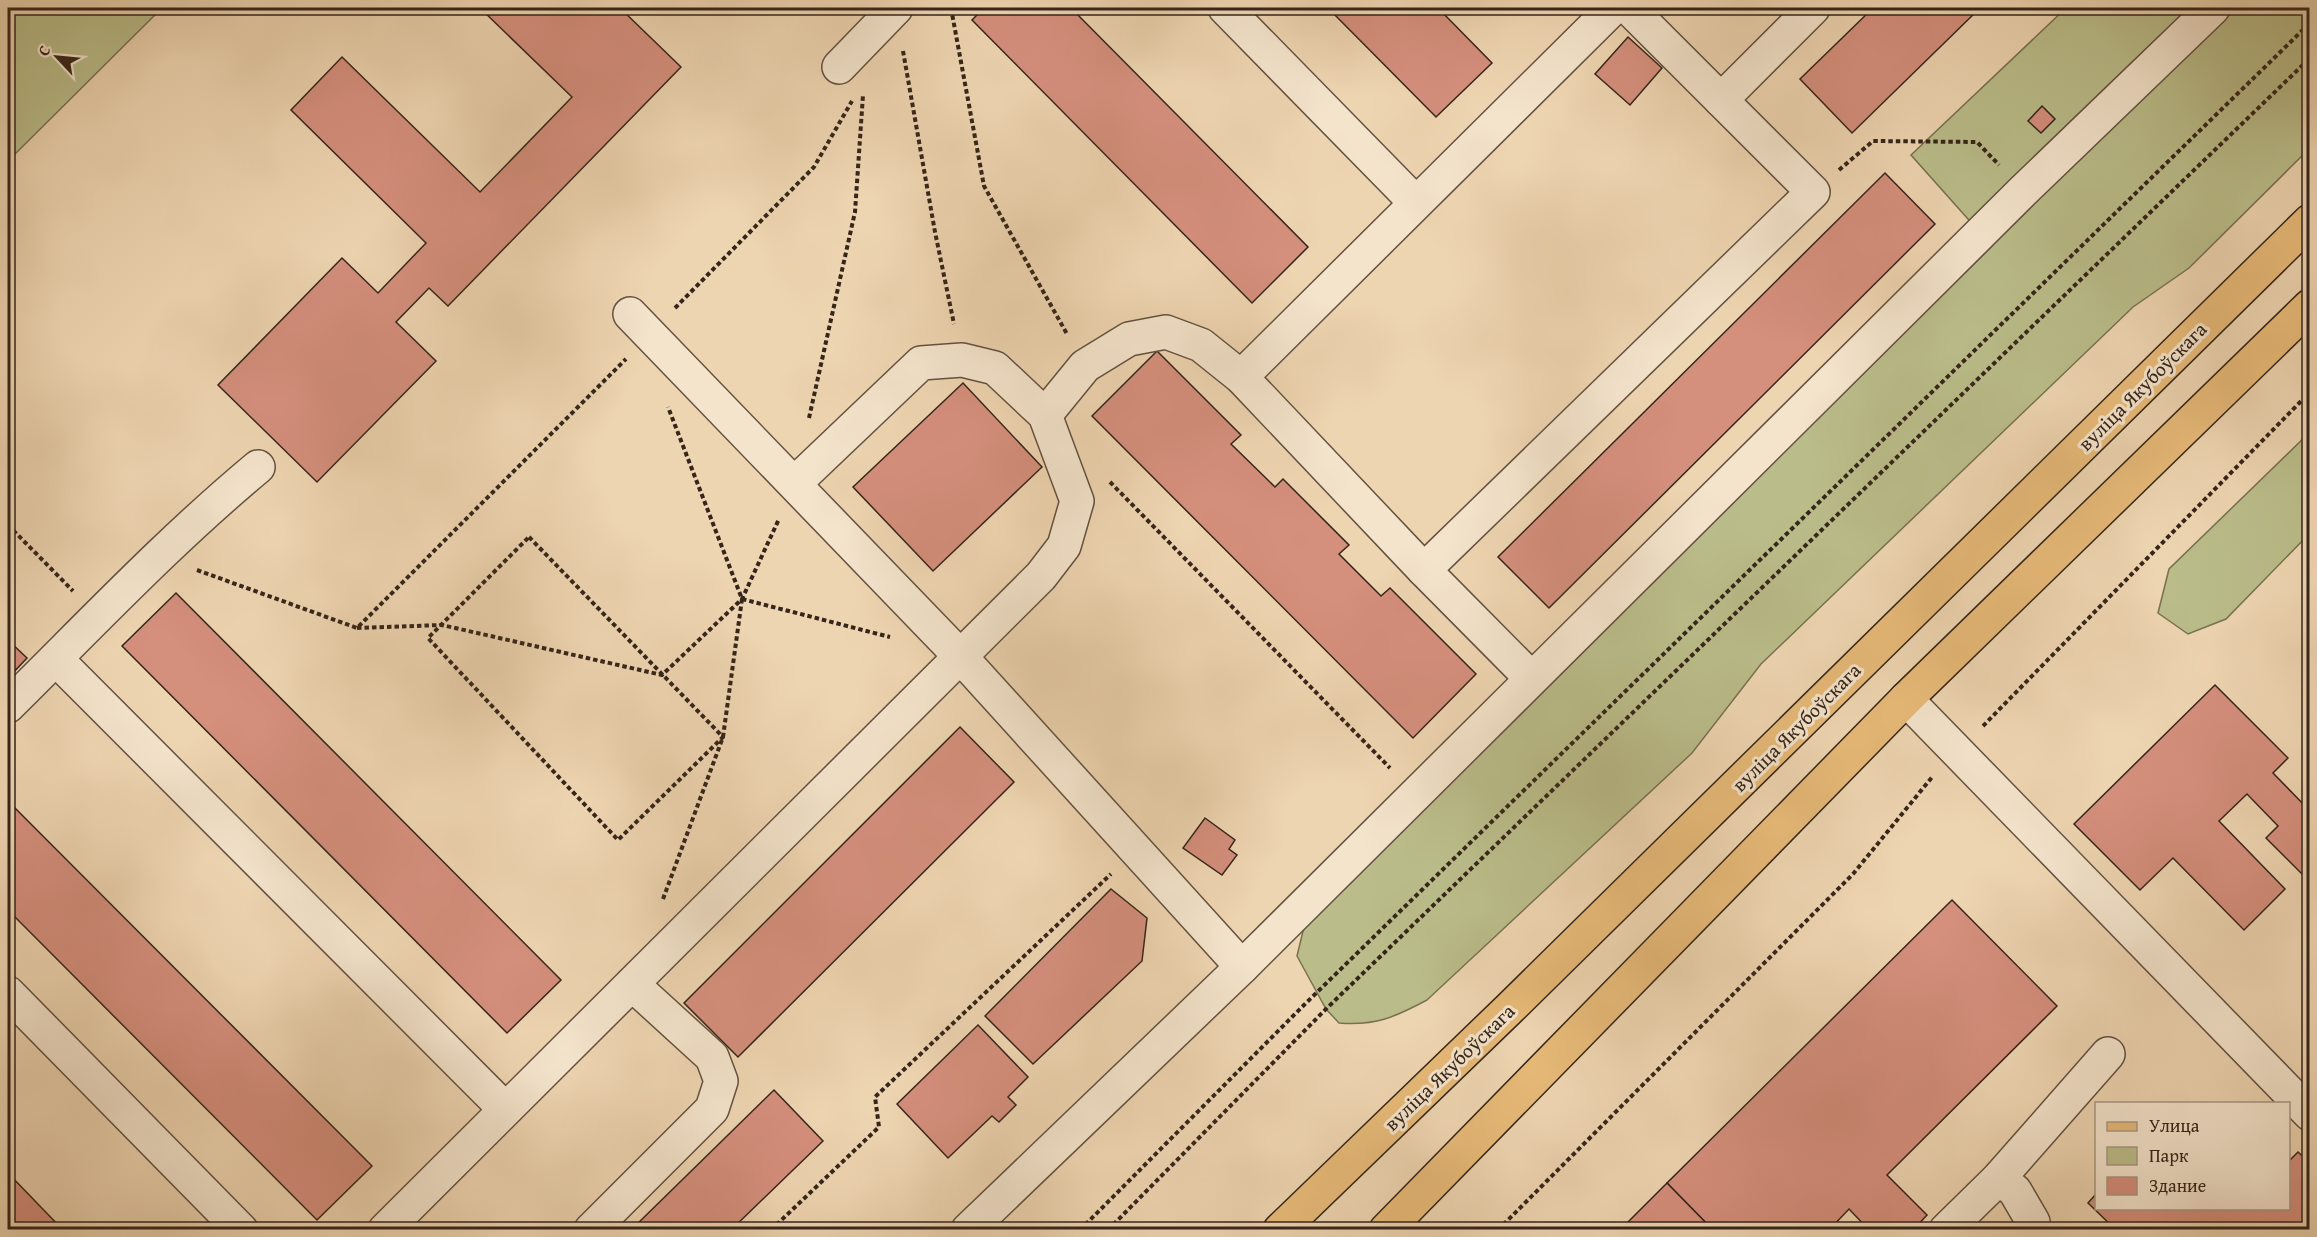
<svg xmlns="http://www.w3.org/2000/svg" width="2317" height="1237" font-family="'Gentium Book Plus',serif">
<rect width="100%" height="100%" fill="#eed5b1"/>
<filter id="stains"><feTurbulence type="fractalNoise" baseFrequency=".00333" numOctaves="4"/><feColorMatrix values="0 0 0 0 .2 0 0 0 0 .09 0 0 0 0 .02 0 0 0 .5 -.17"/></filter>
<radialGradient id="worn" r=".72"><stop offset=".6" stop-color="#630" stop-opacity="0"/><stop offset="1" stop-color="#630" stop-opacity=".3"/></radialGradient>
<g fill="#babd8a" stroke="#787152" stroke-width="1.5">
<path d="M8 8H162L8 161Z"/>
<path d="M2066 8H2309V149L2189 268 2133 307 1761 664 1692 753 1427 1000C1395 1017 1376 1026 1339 1023L1326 1009 1297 956 1304 927 1992 246 1911 155Z"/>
<path d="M2309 433V534L2226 619 2188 634 2158 613 2169 569Z"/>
</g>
<g fill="#d58f7d" stroke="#35251a" stroke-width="1.5">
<path d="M480 8H620L681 67 448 306 429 288 396 322 436 361 317 482 218 385 342 258 378 293 426 243 291 110 342 57 480 192 572 97Z"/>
<path d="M984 8H1071L1308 247 1252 303 972 20Z"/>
<path d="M1328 8H1438L1492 63 1436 117Z"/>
<path d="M1873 8H1980L1852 133 1800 79Z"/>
<path d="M1628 37 1662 68 1630 105 1595 74Z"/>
<path d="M2042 106 2055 119 2041 133 2028 121Z"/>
<path d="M1885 173 1935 224 1549 608 1498 557Z"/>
<path d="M1157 351 1241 435 1231 444 1275 487 1283 479 1349 545 1339 554 1381 596 1390 588 1476 674 1413 738 1092 416Z"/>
<path d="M963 383 1042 467 933 571 853 487Z"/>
<path d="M176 593 561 980 507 1033 122 646Z"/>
<path d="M8 640 27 658 8 678Z"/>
<path d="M2215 685 2288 758 2273 773 2308 809 2310 807V882L2266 838 2278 826 2247 794 2219 821 2285 889 2244 930 2173 858 2140 890 2074 824Z"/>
<path d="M960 727 1014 782 738 1057 684 1003Z"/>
<path d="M8 801 372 1166 317 1220 8 910Z"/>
<path d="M1205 818 1235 840 1229 849 1237 855 1222 875 1183 848Z"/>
<path d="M1111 889 1147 918 1142 961 1033 1064 985 1016Z"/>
<path d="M1952 900 2057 1006 1887 1175 1927 1215 1913 1230H1869L1849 1209 1829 1230H1713L1667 1183Z"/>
<path d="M978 1025 1028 1077 1008 1097 1016 1105 999 1122 992 1116 948 1158 897 1104Z"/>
<path d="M774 1090 823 1141 731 1230H631Z"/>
<path d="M2298 1152 2310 1163V1230H2116L2088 1203 2096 1194V1208H2288V1162Z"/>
<path d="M8 1173 63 1230H8Z"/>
<path d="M1667 1183 1713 1230H1620Z"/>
</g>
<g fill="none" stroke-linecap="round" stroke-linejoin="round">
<defs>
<g id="minor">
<path d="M1225 8 1415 202"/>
<path d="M839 67 896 8"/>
<path d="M1721 100 1813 8"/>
<path d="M630 314 959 655 1242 967"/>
<path d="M1241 377 1613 8"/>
<path d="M1045 415 1085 366 1129 339 1166 332 1201 345 1241 377 1424 570 1531 678"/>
<path d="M1424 570 1813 192 1629 8"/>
<path d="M56 659 505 1109"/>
<path d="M1906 699 2310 1114"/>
<path d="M8 706C90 625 169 541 258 467"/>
<path d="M8 993 241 1230"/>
<path d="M1999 1178 2015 1191 2033 1222 2031 1230"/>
<path d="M385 1230 1041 576 1064 546 1077 501 1045 415 995 368 962 360 921 363 795 483"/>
<path d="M591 1230 712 1109 721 1081 712 1057 632 984"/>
<path d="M968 1230 1242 967 2023 191 2213 8"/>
<path d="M1946 1230 1999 1178 2108 1054"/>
</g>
<g id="major">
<path d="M1280 1230 1509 1009 2310 221"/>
<path d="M1386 1230 1906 699 2310 306"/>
</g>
</defs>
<use href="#minor" stroke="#635140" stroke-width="36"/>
<use href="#major" stroke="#35251a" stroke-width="36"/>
<g stroke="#35251a" stroke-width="4" stroke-dasharray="4.5 3" stroke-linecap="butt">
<path d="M951 8 984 186 1067 334"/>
<path d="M903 51 935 232 954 324"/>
<path d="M1839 170 1873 141 1977 142 1999 165"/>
<path d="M675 308 814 167 852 101"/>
<path d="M809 418 855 212 863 95"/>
<path d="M1110 482 1390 768"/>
<path d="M8 525 73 591"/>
<path d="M529 537 723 737 618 840 428 638Z"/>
<path d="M197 570 357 628 626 359"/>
<path d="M742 599 890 637"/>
<path d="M357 628 442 625 662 675 742 599 779 519"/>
<path d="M1983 726 2310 392"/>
<path d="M663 899 723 737 742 599 668 407"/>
<path d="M771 1230 879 1127 875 1097 1111 874"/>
<path d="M1080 1230 1304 1005 2310 23"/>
<path d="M1108 1230 1326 1009 2310 58"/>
<path d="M1498 1230 1853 874 1933 776"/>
</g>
<use href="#minor" stroke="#f4e4cc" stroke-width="33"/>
<use href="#major" stroke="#e7ba78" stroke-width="33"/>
</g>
<g text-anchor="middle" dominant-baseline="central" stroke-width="6" stroke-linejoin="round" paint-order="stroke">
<g font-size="20" fill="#35251a" stroke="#f4e4cc">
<text transform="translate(2142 386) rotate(-45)">вуліца Якубоўскага</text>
<text transform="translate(1796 727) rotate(-45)">вуліца Якубоўскага</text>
<text transform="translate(1449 1067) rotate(-44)">вуліца Якубоўскага</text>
</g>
</g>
<rect width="2317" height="1237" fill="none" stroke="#eed5b1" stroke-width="30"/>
<rect x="9" y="9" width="2299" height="1219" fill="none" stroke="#35251a" stroke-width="3"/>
<rect x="15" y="15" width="2287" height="1207" fill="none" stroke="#35251a" stroke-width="1.5"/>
<rect x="2095" y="1102" width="195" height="108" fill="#f4e4cc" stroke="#a89885" stroke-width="1.5"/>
<rect x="2107" y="1122" width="30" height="9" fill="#e7ba78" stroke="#a89885" stroke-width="1.5"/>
<text x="2149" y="1132" font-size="18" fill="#35251a">Улица</text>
<rect x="2107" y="1147" width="30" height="18" fill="#babd8a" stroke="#a89885" stroke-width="1.5"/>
<text x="2149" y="1162" font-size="18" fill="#35251a">Парк</text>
<rect x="2107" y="1177" width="30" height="18" fill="#d58f7d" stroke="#a89885" stroke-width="1.5"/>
<text x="2149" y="1192" font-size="18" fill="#35251a">Здание</text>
<g transform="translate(57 57) rotate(296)" stroke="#f4e4cc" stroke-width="4.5" paint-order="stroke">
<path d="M0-4.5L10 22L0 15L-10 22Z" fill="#35251a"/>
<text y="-9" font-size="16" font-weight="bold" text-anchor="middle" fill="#35251a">С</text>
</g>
<rect width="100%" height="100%" filter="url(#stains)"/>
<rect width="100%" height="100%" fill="url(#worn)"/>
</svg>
